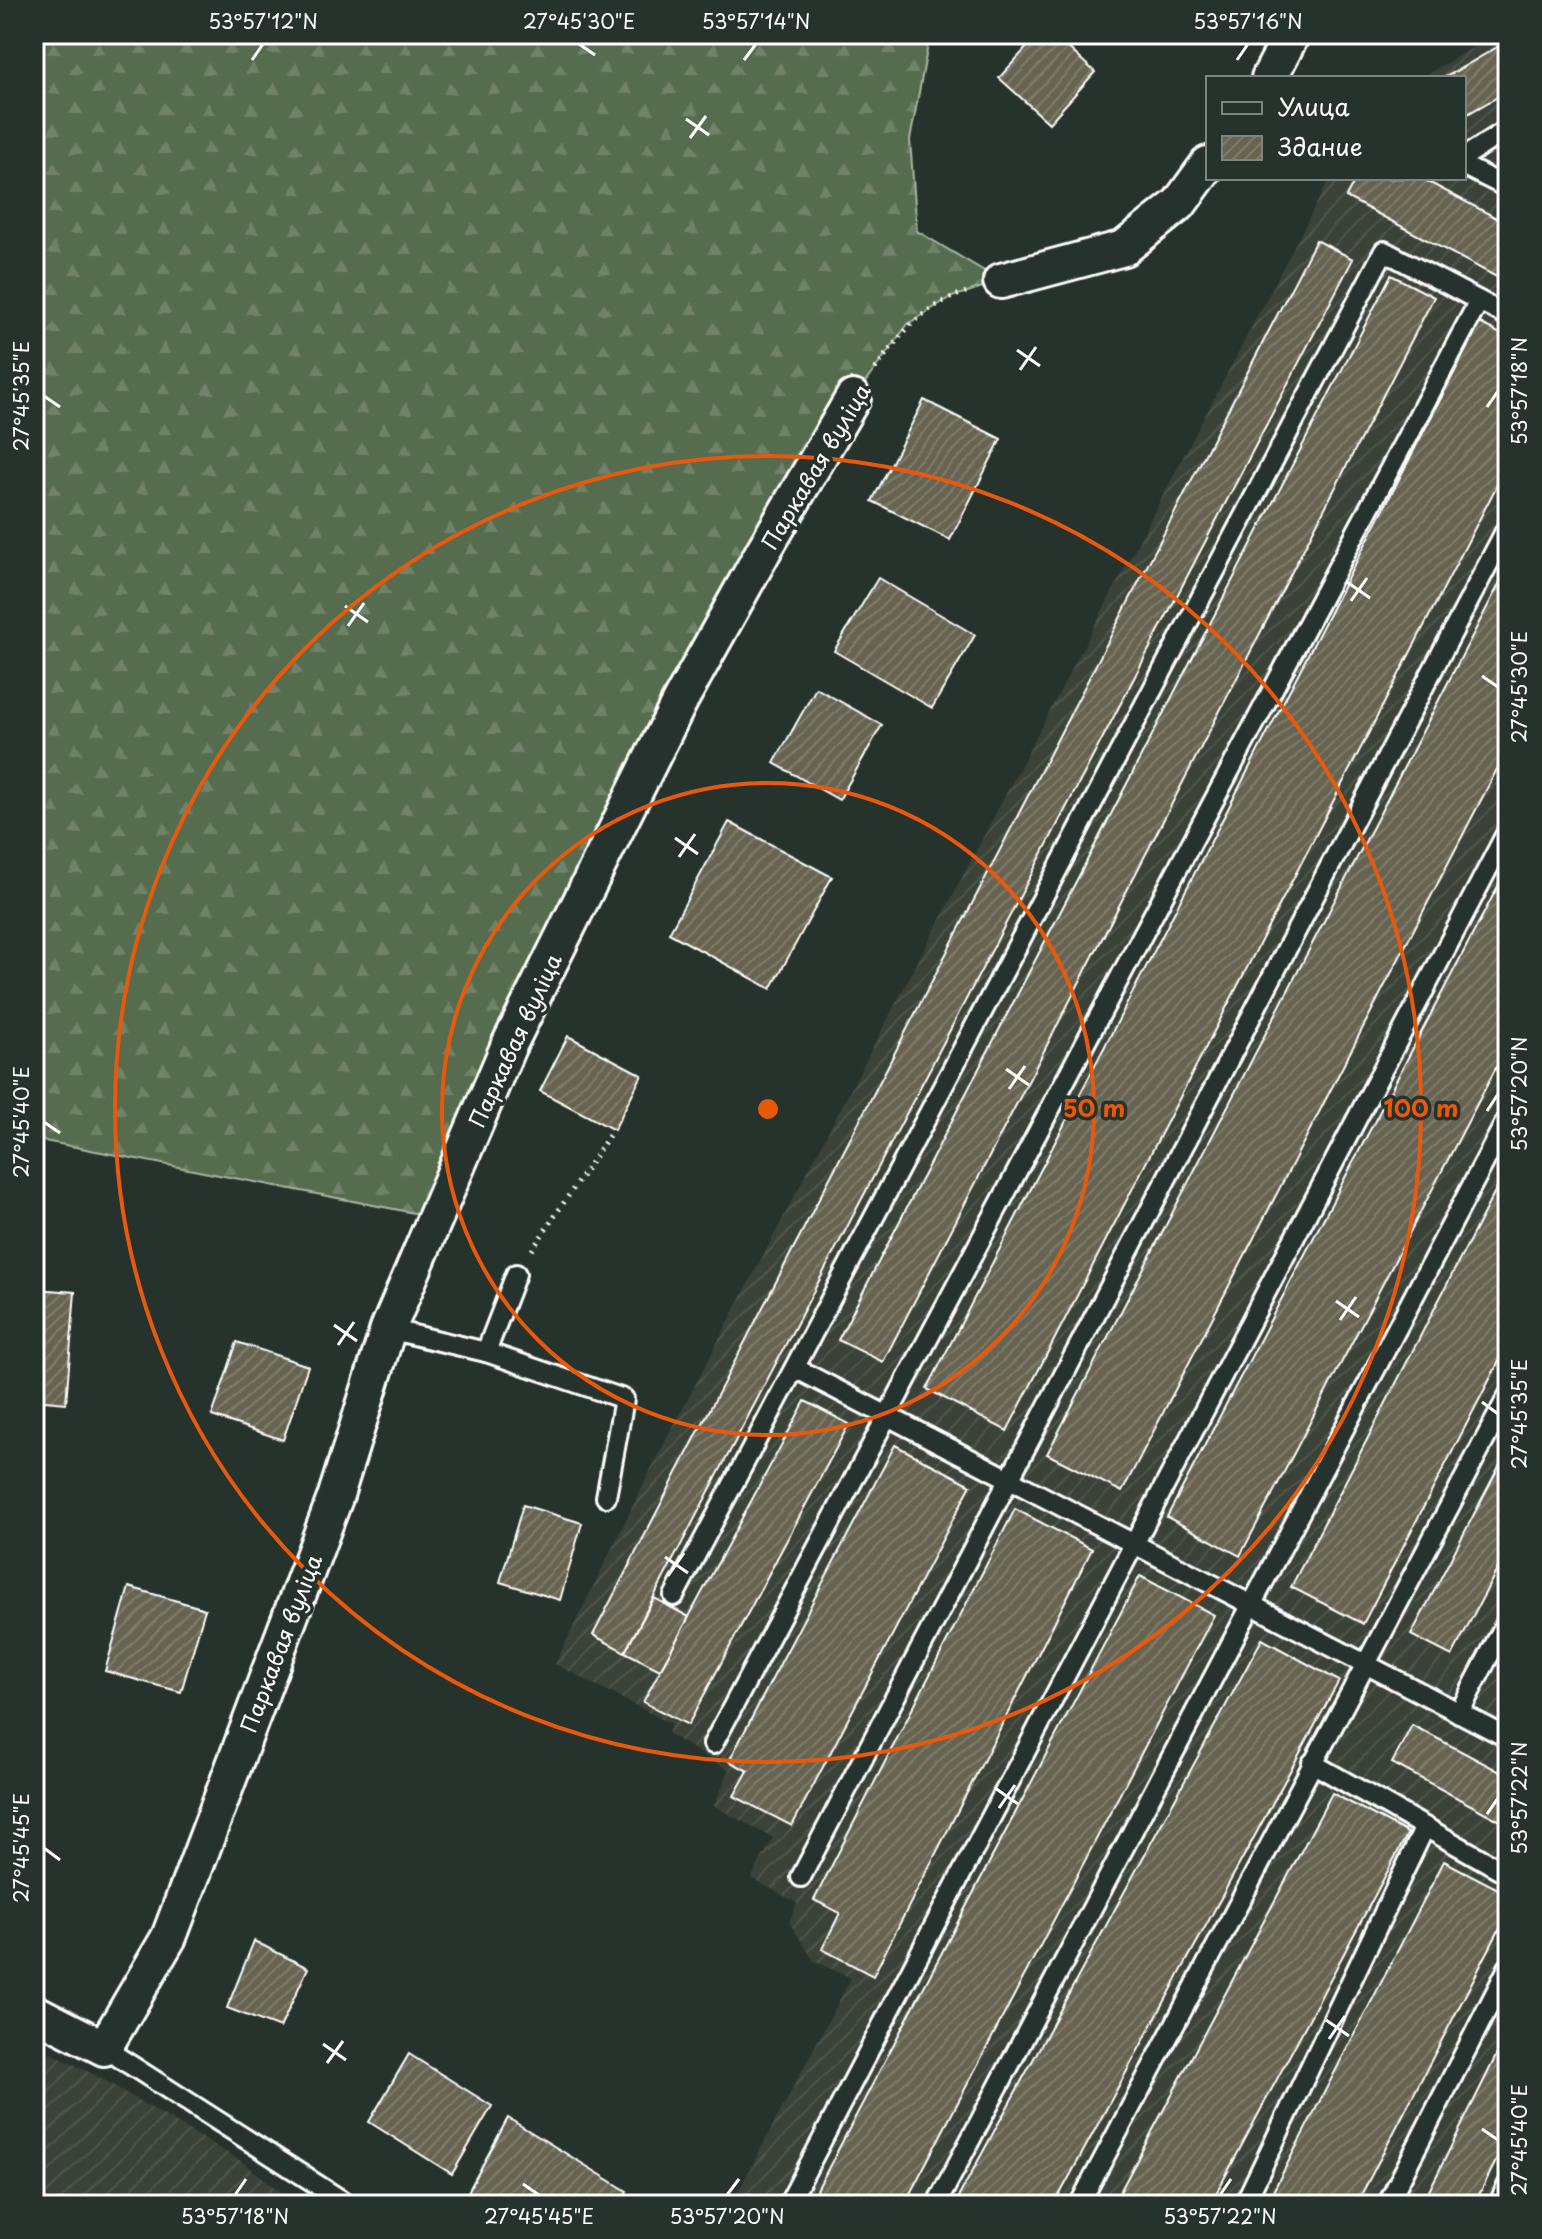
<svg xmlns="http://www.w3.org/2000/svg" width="1542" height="2239" font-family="'Playpen Sans',sans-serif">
<defs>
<pattern id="industrial-furrows" width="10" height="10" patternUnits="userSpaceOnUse" patternTransform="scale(2)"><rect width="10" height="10" fill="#3a4238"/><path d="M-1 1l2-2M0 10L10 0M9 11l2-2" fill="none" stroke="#4e554c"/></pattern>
<pattern id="forest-firs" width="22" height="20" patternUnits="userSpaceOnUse" patternTransform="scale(2)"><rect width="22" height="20" fill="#576c4f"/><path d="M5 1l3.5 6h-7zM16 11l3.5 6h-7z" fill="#708269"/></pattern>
<pattern id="building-hatch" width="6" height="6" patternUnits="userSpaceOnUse" patternTransform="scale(2)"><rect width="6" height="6" fill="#686451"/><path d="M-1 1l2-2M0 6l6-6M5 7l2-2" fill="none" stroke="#7f7b6b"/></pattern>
</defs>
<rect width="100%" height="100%" fill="#26332d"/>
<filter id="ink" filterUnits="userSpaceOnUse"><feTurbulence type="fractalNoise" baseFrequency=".0125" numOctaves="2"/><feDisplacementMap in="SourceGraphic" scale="16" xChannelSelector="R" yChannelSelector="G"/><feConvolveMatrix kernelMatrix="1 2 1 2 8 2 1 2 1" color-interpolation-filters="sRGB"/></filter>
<g filter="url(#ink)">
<g fill="url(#industrial-furrows)">
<path d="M1497 34H1508V2205H731L851 1978 814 1961 789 1922 797 1903 751 1878 773 1838 714 1806 729 1770 668 1734 671 1724 555 1664 653 1465 1330 178H1464V78H1420Z"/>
<path d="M34 2045 99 2077 241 2161 299 2205H34Z"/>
</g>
<path fill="url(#forest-firs)" stroke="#abb6a7" stroke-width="2" d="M34 34H930L910 140 917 231 1001 281 949 298 908 324 853 399 435 1217 34 1139Z"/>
<g fill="url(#building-hatch)" stroke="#fff" stroke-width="2">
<path d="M1039 34H1053L1095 72 1049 123 999 78Z"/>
<path d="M1508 41V91L1464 116V78H1444Z"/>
<path d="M1356 178H1421L1508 224V283L1346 197Z"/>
<path d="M1316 240 1353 259 625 1652 593 1635Z"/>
<path d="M1391 275 1434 297 883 1362 838 1340Z"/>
<path d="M1480 323 1508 338V464L1007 1431 927 1389Z"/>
<path d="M924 400 1001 439 950 540 872 501Z"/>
<path d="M1508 567V748L1122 1492 1047 1454Z"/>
<path d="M878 578 975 635 932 708 834 651Z"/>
<path d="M816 688 882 725 839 800 774 763Z"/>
<path d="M729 822 832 877 771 989 669 933Z"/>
<path d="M1508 867V1045L1240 1556 1167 1517Z"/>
<path d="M568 1036 642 1075 614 1130 540 1091Z"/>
<path d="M1508 1166V1344L1363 1624 1291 1587Z"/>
<path d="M34 1289 75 1292 66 1403 34 1400Z"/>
<path d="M237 1342 308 1366 283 1440 212 1416Z"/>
<path d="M805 1401 849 1424 688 1725 643 1702Z"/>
<path d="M895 1445 971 1485 792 1826 734 1796 748 1771 729 1761Z"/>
<path d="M1508 1449V1549L1452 1656 1411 1635Z"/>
<path d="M523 1505 582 1523 560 1600 500 1582Z"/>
<path d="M1015 1509 1092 1549 873 1976 822 1949 840 1913 814 1900Z"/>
<path d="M1140 1576 1214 1615 904 2205H809Z"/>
<path d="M129 1587 205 1609 181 1692 105 1671Z"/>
<path d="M654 1598 689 1617 660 1670 625 1652Z"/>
<path d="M1262 1639 1339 1681 1054 2205H954Z"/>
<path d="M1412 1725 1508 1776V1825L1392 1763Z"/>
<path d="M1332 1793 1408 1833 1210 2205H1113Z"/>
<path d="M1444 1861 1508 1894V1913L1356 2205H1266Z"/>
<path d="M254 1941 308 1968 280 2028 227 2008Z"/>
<path d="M1508 2032V2137L1474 2205H1422Z"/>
<path d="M409 2054 492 2106 452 2174 369 2122Z"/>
<path d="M508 2118 627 2191 619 2205H489L468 2192Z"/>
</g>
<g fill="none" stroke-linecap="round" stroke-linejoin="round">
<defs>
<g id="lane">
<path d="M1464 157 1508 129"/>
<path d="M1464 166 1508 188"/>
<path d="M388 1329 486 1352 624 1399 606 1497"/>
<path d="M486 1352 516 1274"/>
<path d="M795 1368 1508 1738"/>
<path d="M674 1596 1384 251 1508 316"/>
<path d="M1459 1713 1508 1619"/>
<path d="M713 1744 1479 301"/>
<path d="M1312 1763 1508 1874"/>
<path d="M801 1877 1508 526"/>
<path d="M104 2048 349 2205"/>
<path d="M788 2205 1508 830"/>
<path d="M936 2205 1508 1117"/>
<path d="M1079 2205 1508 1396"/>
<path d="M1244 2205 1425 1827"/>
<path d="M1387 2205 1508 1968"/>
<path d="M1498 2205 1508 2184"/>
</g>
<g id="street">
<path d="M1269 78 1292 34"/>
<path d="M1001 281 1124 248 1179 204 1208 164"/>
<path d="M34 2012 104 2048 169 1937 335 1498 388 1329 508 1047 680 701 764 550 853 398"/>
</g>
</defs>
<use href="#lane" stroke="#fff" stroke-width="24"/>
<use href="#street" stroke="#fff" stroke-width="40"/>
<g stroke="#fff" stroke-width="5" stroke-dasharray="2 6" stroke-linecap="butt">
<path d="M875 369C902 333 920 307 966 292"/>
<path d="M532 1250 610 1134"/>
</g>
<use href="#lane" stroke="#26332d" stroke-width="18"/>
<use href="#street" stroke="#26332d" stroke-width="34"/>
</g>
</g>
<path fill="none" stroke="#fff" stroke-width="3" d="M579 44 595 55M252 60 263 44M744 60 756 44M1237 60 1248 44M686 119 709 135M690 138 706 116M1017 350 1040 366M1020 370 1036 347M44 396 60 407M1487 407 1498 391M1347 582 1370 598M1351 601 1367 578M345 606 368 622M348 626 364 603M1482 676 1498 687M675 838 698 854M679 857 695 834M1006 1069 1029 1085M1009 1089 1025 1066M1487 1111 1498 1094M44 1122 60 1133M1336 1301 1359 1317M1340 1320 1356 1297M334 1325 357 1341M338 1345 354 1322M1482 1402 1498 1414M665 1557 688 1573M668 1576 684 1553M995 1788 1018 1804M999 1808 1015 1785M1487 1814 1498 1798M44 1848 60 1860M1326 2020 1349 2036M1329 2039 1345 2016M323 2044 346 2060M327 2063 343 2041M1482 2129 1498 2140M523 2184 539 2195M235 2195 246 2179M727 2195 739 2179M1220 2195 1231 2179"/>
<g fill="none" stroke="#e8590c" stroke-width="4">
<circle cx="768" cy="1109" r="326"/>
<circle cx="768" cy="1109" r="653"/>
</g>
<g text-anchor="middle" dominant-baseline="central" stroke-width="7" stroke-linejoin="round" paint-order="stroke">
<g font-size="22" fill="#fff" stroke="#26332d">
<text transform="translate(815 466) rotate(-59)">Паркавая вуліца</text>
<text transform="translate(514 1040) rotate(-65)">Паркавая вуліца</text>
<text transform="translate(280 1643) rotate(-69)">Паркавая вуліца</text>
</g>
</g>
<circle cx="768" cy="1109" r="12" fill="#e8590c" stroke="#26332d" stroke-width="4"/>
<g font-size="24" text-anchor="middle" font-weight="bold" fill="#e8590c" stroke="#26332d" stroke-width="7" stroke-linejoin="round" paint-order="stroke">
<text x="1094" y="1117">50 m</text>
<text x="1421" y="1117">100 m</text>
</g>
<rect width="1542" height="2239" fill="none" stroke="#26332d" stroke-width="88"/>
<rect x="1206" y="76" width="260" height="104" fill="#26332d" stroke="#7d8581" stroke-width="2"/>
<rect x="1222" y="102" width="40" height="12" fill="#26332d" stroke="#7d8581" stroke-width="2"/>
<text x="1278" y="116" font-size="24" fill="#ffffff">Улица</text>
<rect x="1222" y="136" width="40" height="24" fill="url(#building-hatch)" stroke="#7d8581" stroke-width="2"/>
<text x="1278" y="156" font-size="24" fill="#ffffff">Здание</text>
<rect x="44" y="44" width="1454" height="2151" fill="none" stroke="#fff" stroke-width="3"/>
<g font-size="20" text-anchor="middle" fill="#fff">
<text x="263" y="29">53°57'12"N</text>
<text x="579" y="29">27°45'30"E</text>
<text x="756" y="29">53°57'14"N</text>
<text x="1248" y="29">53°57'16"N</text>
<text transform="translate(1520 391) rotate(-90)" y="7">53°57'18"N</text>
<text transform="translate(22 396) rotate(-90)" y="7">27°45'35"E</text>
<text transform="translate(1520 687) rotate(-90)" y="7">27°45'30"E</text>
<text transform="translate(1520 1094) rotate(-90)" y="7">53°57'20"N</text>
<text transform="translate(22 1122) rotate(-90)" y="7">27°45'40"E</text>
<text transform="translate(1520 1414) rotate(-90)" y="7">27°45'35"E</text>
<text transform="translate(1520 1798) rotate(-90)" y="7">53°57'22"N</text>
<text transform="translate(22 1848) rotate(-90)" y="7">27°45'45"E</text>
<text transform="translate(1520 2140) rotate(-90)" y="7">27°45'40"E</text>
<text x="235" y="2224">53°57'18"N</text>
<text x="539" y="2224">27°45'45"E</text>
<text x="727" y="2224">53°57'20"N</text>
<text x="1220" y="2224">53°57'22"N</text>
</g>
</svg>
